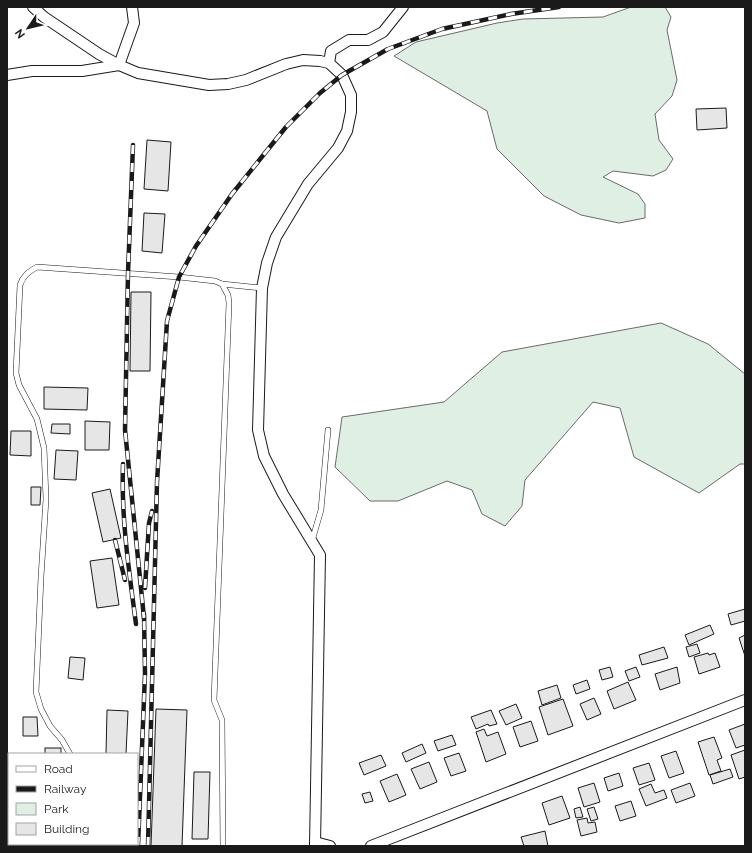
<svg xmlns="http://www.w3.org/2000/svg" width="752" height="853" font-family="Raleway,sans-serif">
<rect width="100%" height="100%" fill="#fff"/>
<g fill="#e0efe3" stroke="#6a6a6a">
<path d="M631 7H665L671 17 667 30 677 80 672 96 655 114 659 140 673 159 666 170 653 176 613 171 603 177 638 194 645 204V218L619 223 581 215 544 196 497 149 487 111 394 56 416 42 497 23 523 19 603 17Z"/>
<path d="M661 323 708 344 745 374V464H740L699 493 634 457 620 408 593 402 525 480 522 506 505 526 482 514 472 490 447 481 398 501H370L335 467 342 417 444 402 502 352Z"/>
</g>
<g fill="#e6e6e6" stroke="#1a1a1a">
<path d="M726 108 727 128 697 130 696 109Z"/>
<path d="M147 140 171 142 168 191 144 189Z"/>
<path d="M144 213 165 214 162 253 142 251Z"/>
<path d="M131 292H151L150 371H130Z"/>
<path d="M44 387 88 388 87 410 44 409Z"/>
<path d="M85 421 110 422 109 450H85Z"/>
<path d="M52 424H70V434L51 433Z"/>
<path d="M11 431H31V456L10 455Z"/>
<path d="M56 450 78 451 76 480 54 479Z"/>
<path d="M31 487H41L40 505H31Z"/>
<path d="M110 489 121 538 103 542 92 493Z"/>
<path d="M112 558 119 605 97 608 90 561Z"/>
<path d="M745 609V621L731 625 728 614Z"/>
<path d="M710 625 714 634 689 645 685 635Z"/>
<path d="M745 635V656L739 638Z"/>
<path d="M697 644 700 653 689 657 686 647Z"/>
<path d="M664 647 668 658 642 665 639 655Z"/>
<path d="M708 653 709 655 715 653 720 667 699 674 694 657Z"/>
<path d="M70 657 85 658 83 680 68 678Z"/>
<path d="M610 667 613 677 602 680 599 670Z"/>
<path d="M636 667 640 677 629 681 625 671Z"/>
<path d="M677 667 680 683 660 690 655 674Z"/>
<path d="M587 680 590 689 576 694 573 685Z"/>
<path d="M628 682 636 700 614 709 607 691Z"/>
<path d="M557 685 561 698 542 705 538 691Z"/>
<path d="M594 698 601 714 587 720 580 704Z"/>
<path d="M563 699 573 726 548 735 539 707Z"/>
<path d="M516 704 522 718 506 725 499 711Z"/>
<path d="M156 709 187 710 182 846H151Z"/>
<path d="M107 710 128 711 126 754H106Z"/>
<path d="M491 710 497 724 489 726 488 724 476 729 471 717Z"/>
<path d="M23 717H37L38 736H23Z"/>
<path d="M531 721 538 741 520 747 513 727Z"/>
<path d="M745 724V745L736 748 729 730Z"/>
<path d="M484 729 487 736 498 732 506 754 486 762 476 732Z"/>
<path d="M452 735 456 745 438 751 434 741Z"/>
<path d="M714 737 722 758 717 760 721 771 709 775 698 742Z"/>
<path d="M422 744 426 753 406 762 402 753Z"/>
<rect x="45" y="748" width="16" height="6"/>
<path d="M745 750V777L739 779 731 755Z"/>
<path d="M676 751 684 773 669 778 661 756Z"/>
<path d="M459 753 466 771 451 776 444 758Z"/>
<path d="M381 755 386 766 364 775 359 763Z"/>
<path d="M429 762 437 782 420 789 411 769Z"/>
<path d="M649 763 655 780 639 785 633 768Z"/>
<path d="M730 769 733 777 713 784 710 775Z"/>
<path d="M194 772H210L208 839H192Z"/>
<path d="M619 773 623 786 608 791 604 778Z"/>
<path d="M397 774 406 795 389 802 380 781Z"/>
<path d="M594 783 600 802 584 807 578 788Z"/>
<path d="M690 783 695 796 676 803 671 790Z"/>
<path d="M651 784 655 793 664 790 667 798 646 806 639 789Z"/>
<path d="M370 792 373 801 365 803 362 794Z"/>
<path d="M562 796 570 818 549 825 542 803Z"/>
<path d="M631 801 636 816 620 821 615 806Z"/>
<path d="M580 807 583 817 576 818 574 809Z"/>
<path d="M594 807 598 819 591 821 587 809Z"/>
<path d="M587 818 588 823 595 822 597 832 581 836 577 820Z"/>
<path d="M545 831 548 846H524L521 837Z"/>
</g>
<g fill="none" stroke-linecap="round" stroke-linejoin="round">
<defs>
<g id="lane">
<path d="M222 284 262 288"/>
<path d="M312 541 321 510 328 430"/>
<path d="M70 754 62 740 50 726 41 709 36 692 41 577 46 499 44 448 37 419 19 385 16 373 20 285C23 276 28 272 37 267L179 277 215 281 222 284 228 295 229 303 214 700 222 720 223 846"/>
<path d="M61 846 62 844"/>
</g>
<g id="street">
<path d="M33 7 44 17 99 54 119 65 138 73 209 85 228 84 246 80 286 64 303 60 320 61 329 63 342 75 351 95V112L347 131 338 148 308 184 276 237 267 263 262 288 258 430 264 456 283 494 320 555 315 846"/>
<path d="M329 63 331 51 349 40H368L383 32 403 7"/>
<path d="M7 75 32 71H82L119 65 134 23 132 7"/>
<path d="M315 842 330 846"/>
<path d="M371 846 745 700"/>
</g>
</defs>
<use href="#lane" stroke="#1a1a1a" stroke-width="6"/>
<use href="#street" stroke="#1a1a1a" stroke-width="12"/>
<use href="#lane" stroke="#fff" stroke-width="5"/>
<use href="#street" stroke="#fff" stroke-width="10"/>
<defs>
<g id="rail">
<path d="M133 145 128 273 125 430 144 618"/>
<path d="M123 464C121 519 129 570 136 624"/>
<path d="M115 540 125 580"/>
<path d="M145 588 149 523 152 511"/>
<path d="M138 846 145 674 144 614"/>
<path d="M148 846 157 482 167 321 179 277 196 246 232 194 286 127 320 93 342 75 388 49 442 29 511 14 559 7"/>
</g>
</defs>
<use href="#rail" stroke="#1a1a1a" stroke-width="4.5"/>
<use href="#rail" stroke="#fff" stroke-width="3" stroke-dasharray="9" stroke-linecap="butt"/>
</g>
<rect width="752" height="853" fill="none" stroke="#1a1a1a" stroke-width="16"/>
<rect x="8" y="753" width="130" height="92" fill="#ffffff" stroke="#a3a3a3"/>
<rect x="16" y="766" width="20" height="6" fill="#ffffff" stroke="#a3a3a3"/>
<text x="44" y="773" font-size="12" fill="#1a1a1a">Road</text>
<rect x="16" y="786" width="20" height="6" fill="#1a1a1a" stroke="#a3a3a3"/>
<text x="44" y="793" font-size="12" fill="#1a1a1a">Railway</text>
<rect x="16" y="803" width="20" height="12" fill="#e0efe3" stroke="#a3a3a3"/>
<text x="44" y="813" font-size="12" fill="#1a1a1a">Park</text>
<rect x="16" y="823" width="20" height="12" fill="#e6e6e6" stroke="#a3a3a3"/>
<text x="44" y="833" font-size="12" fill="#1a1a1a">Building</text>
<g transform="translate(28 28) rotate(235)" stroke="#ffffff" stroke-width="3" paint-order="stroke">
<path d="M0-3L7 15L0 10L-7 15Z" fill="#1a1a1a"/>
<text y="-6" font-size="11" font-weight="bold" text-anchor="middle" fill="#1a1a1a">N</text>
</g>
</svg>
